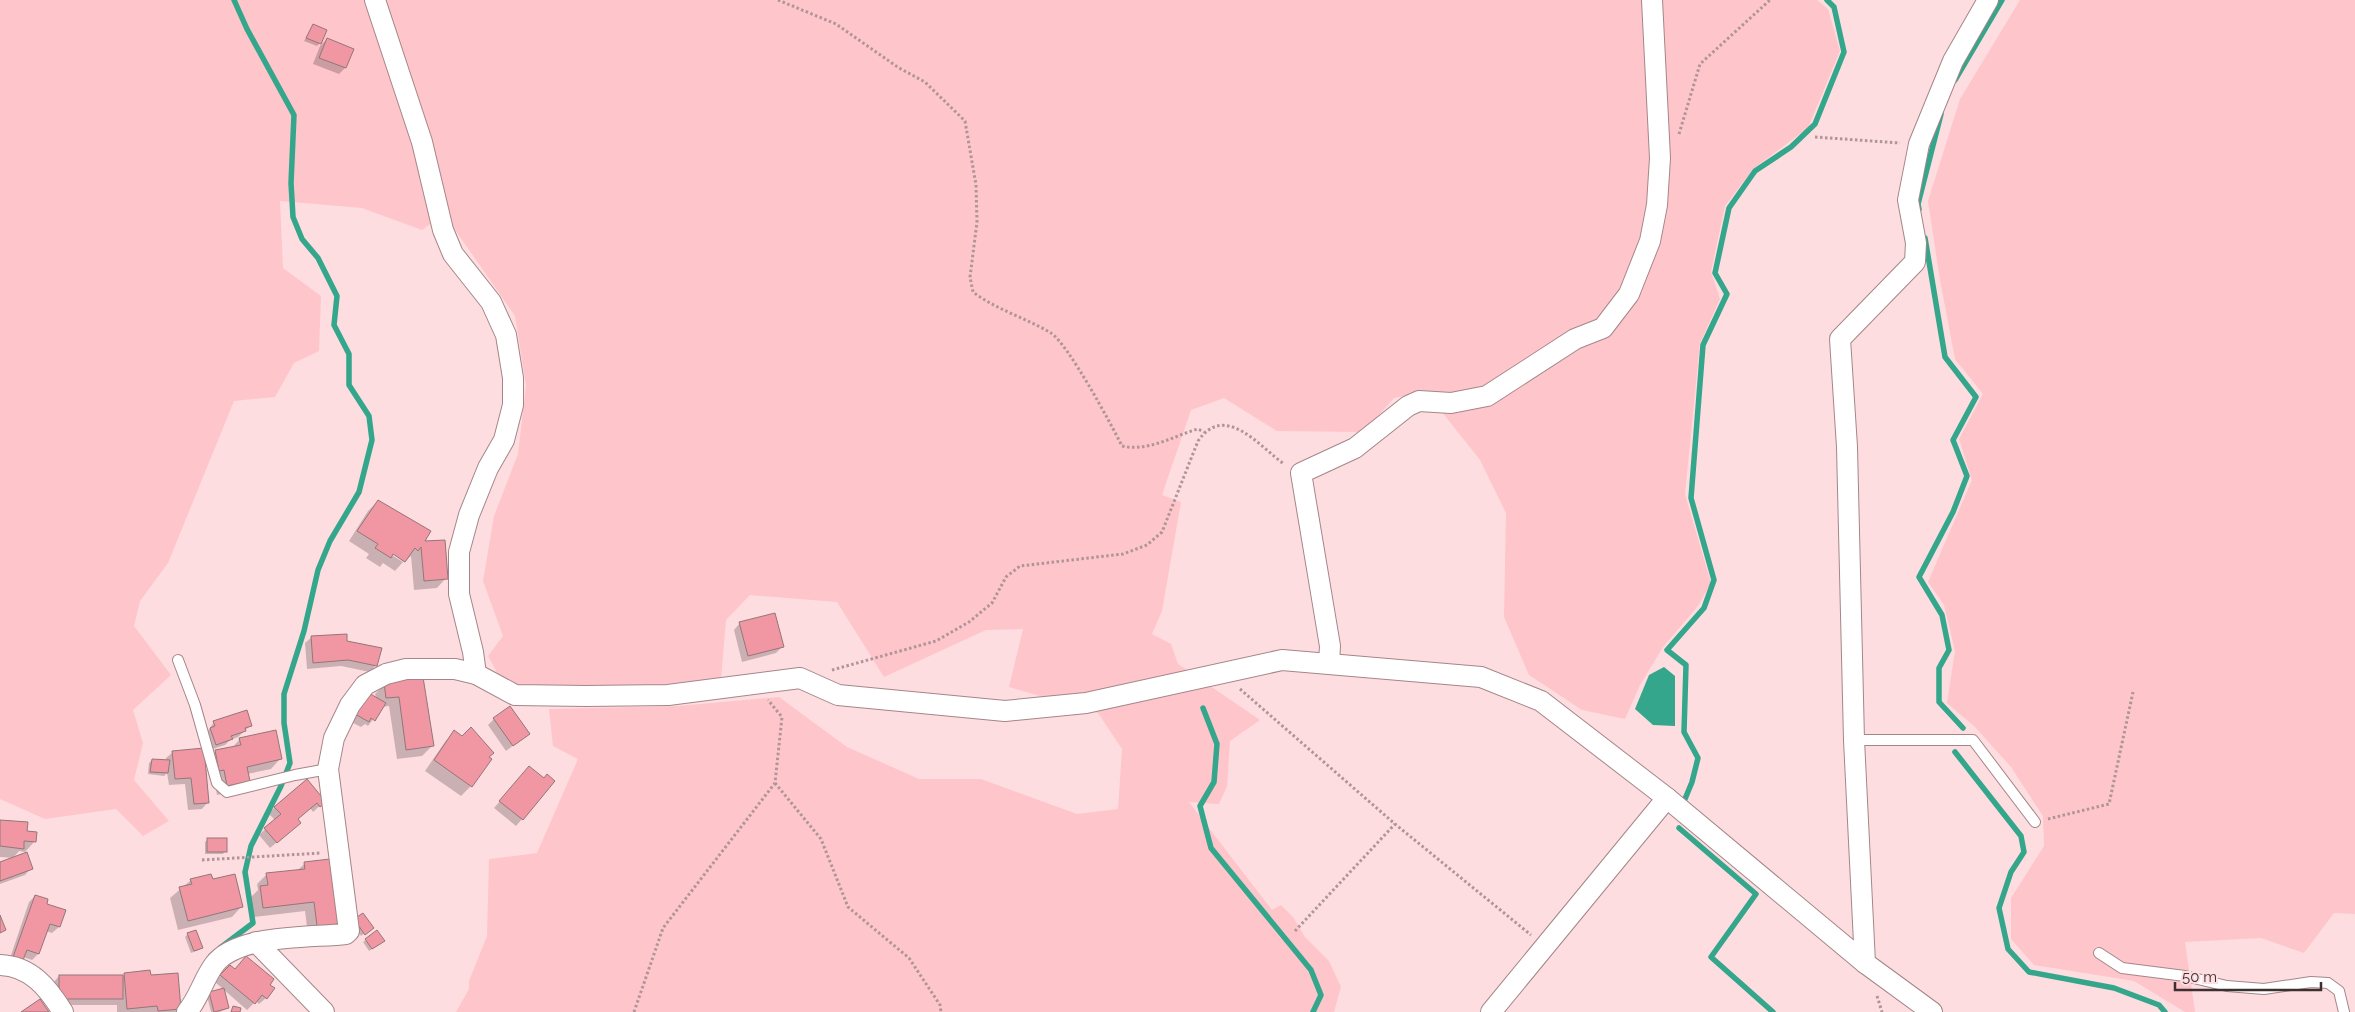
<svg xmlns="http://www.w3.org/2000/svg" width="2355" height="1012" font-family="Raleway,sans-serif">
<rect width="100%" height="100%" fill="#fedde0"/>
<g fill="#fec5cb">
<path d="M0 0H1817L1828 9 1840 51 1808 128 1753 169 1725 206 1711 272 1720 299 1700 343 1685 494 1711 583 1698 606 1663 647 1640 685 1625 719 1582 710 1529 675 1504 617 1506 513 1480 460 1426 392 1394 398 1364 432 1277 431 1224 398 1191 410 1162 495 1181 502 1162 611 1152 634 1171 644 1178 664 1260 720 1230 741 1227 786 1219 804 1189 802 1272 910 1281 905 1293 917 1305 937 1329 961 1341 987 1334 1012H456L469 989V981L487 936 489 859 537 853 578 759 553 746 549 709 678 706 779 697 847 747 919 779H981L1077 814 1118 809 1122 749 1098 713 1009 687 1023 629 986 630 884 677 837 602 750 595 726 620 721 679 647 689 524 688 499 676 488 656 503 636 483 581 494 516 518 454 526 385 515 316 444 214 422 230 362 208 280 201 283 268 321 296 319 351 294 363 275 397 234 401 168 563 140 601 134 626 171 675 133 710 143 743 134 780 169 821 143 836 116 809 45 819 0 799Z"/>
<path d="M2020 0H2355V914L2334 913 2304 953 2261 938 2185 942 2195 1012H2185L2134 981 2034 965 2011 939V898L2044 846 2043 816 2011 767 1975 727 1947 703 1955 651 1944 605 1928 582 1972 480 1959 439 1983 394 1955 359 1940 280 1928 201 1960 99Z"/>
</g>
<path fill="#33a68b" d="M1664 667 1675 676V726L1653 725 1635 709 1649 675Z"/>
<g fill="#0003">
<path d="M313 25 320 43 317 46 304 41Z"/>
<path d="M327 39 352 50 345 68 339 74 313 64 320 46Z"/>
<path d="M378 501 422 542 446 578 437 588 414 590 411 556 404 562 389 550 387 552 403 562 395 571 383 563 380 567 366 558 369 554 349 541 368 511Z"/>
<path d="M740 623 782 647 776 653 742 662 734 630Z"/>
<path d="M312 637 346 642 376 665 370 672 341 666 307 669 305 643Z"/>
<path d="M422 679 432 746 422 756 397 759 389 706 382 707 368 726 365 724 361 727 349 721 376 698 375 694 385 684Z"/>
<path d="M494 719 528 734 506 751 488 725Z"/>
<path d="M214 722 251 725 238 737 230 740 225 745 210 750 205 735Z"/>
<path d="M454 732 487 757 471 786 461 796 425 771 445 742Z"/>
<path d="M240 739 280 759 271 769 247 774 248 780 239 790 217 795 214 779 210 780 206 764H204L208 802 202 809 188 810 185 784 169 785 167 773 164 776 148 774 149 763 152 760 166 761V758L173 752 204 763 215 752 231 749Z"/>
<path d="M523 774 554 782 516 826 494 808Z"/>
<path d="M324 802 313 812 310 808 296 819 293 829 270 848 259 835 275 820 269 814 275 807Z"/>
<path d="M0 821 26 832 35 833 34 842 25 852 19 851 13 858 0 857Z"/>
<path d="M208 839 225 851 223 854H205V842Z"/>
<path d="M0 864 31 868 25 875 0 884Z"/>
<path d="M304 864 336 923 326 933 308 935 305 911 253 917 251 897 258 890 257 884 267 874 297 871Z"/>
<path d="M191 880H212L241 907 232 917 178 930 170 898Z"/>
<path d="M35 896 45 905 64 911 59 927 52 933 46 931 38 954 32 960 23 957 8 964 29 902Z"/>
<path d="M355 920 369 930 361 936 352 923Z"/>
<path d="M188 934 202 948 199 950 191 953 185 937Z"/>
<path d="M366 940 380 944 369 951 363 942Z"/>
<path d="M235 970 268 985 266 998 259 1004 256 1001 247 1010 215 982 223 973Z"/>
<path d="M125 974 150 977 180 1008 176 1012H117V1005H53V983L59 976 122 977Z"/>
<path d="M209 994 228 1008 220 1012H211L207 996Z"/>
</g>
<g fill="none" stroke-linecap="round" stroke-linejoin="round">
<g stroke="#33a68b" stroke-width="5.5">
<path d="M1955 80 2002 0"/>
<path d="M1919 209 1918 204 1941 114"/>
<path d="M1925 238 1945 357 1976 397 1953 440 1967 476 1953 512 1919 577 1942 615 1949 650 1939 668V702L1963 728"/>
<path d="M1203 708 1217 744 1214 782 1200 806 1211 848 1311 970 1321 995 1313 1012"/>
<path d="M1955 752 2021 836 2024 852 2011 872 1999 908 2008 949 2029 972 2114 988 2159 1005 2165 1012"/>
<path d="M1685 799 1692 782 1698 758 1684 732 1686 665 1667 650 1704 608 1714 580 1691 498 1703 345 1727 294 1715 273 1729 208 1755 171 1791 147 1815 124 1844 52 1834 7 1827 0"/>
<path d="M1679 828 1756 894 1711 957 1773 1012"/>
<path d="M220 948 253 923 245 872 251 846 281 786 290 763 284 723V694L304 631 318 570 330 541 359 492 372 440 369 416 349 385V354L334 325 337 296 318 258 302 239 293 217 291 183 294 115 247 29 234 0"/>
</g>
</g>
<g fill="#f197a3" stroke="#937679">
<path d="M313 24 327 30 321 44 306 38Z"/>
<path d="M327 38 354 49 346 68 319 58Z"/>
<path d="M378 500 431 531 425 541 445 540 448 579 424 581 421 547 418 551 415 548 405 562 393 554 391 558 375 548 378 544 357 531Z"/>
<path d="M775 613 784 647 748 656 739 622Z"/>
<path d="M347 634V641L382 648 377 666 348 660 313 663 311 636Z"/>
<path d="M423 677 434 746 406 750 399 697 386 698 384 683Z"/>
<path d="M367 692 386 703 375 721 371 718 369 722 355 714Z"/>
<path d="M510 706 530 734 513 746 493 718Z"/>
<path d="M247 710 252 726 245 728 246 731 231 736 233 739 216 745 210 728 215 726 213 721Z"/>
<path d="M471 727 494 753 489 757 492 759 472 787 434 760 454 730 462 736Z"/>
<path d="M276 730 282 759 247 767 250 781 227 786 224 770 219 771 215 750 241 745 239 738Z"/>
<path d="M204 748 209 803 194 804 191 778 175 779 172 751Z"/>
<path d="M152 759 170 760 168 773 150 772Z"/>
<path d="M529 766 544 778 547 774 555 781 523 820 499 801Z"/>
<path d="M307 779 326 802 320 807 317 803 298 819 301 823 277 843 264 828 281 814 274 807Z"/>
<path d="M0 820 28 822 27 831 37 832 36 842 24 841V849L0 846Z"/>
<rect x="207" y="838" width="20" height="14"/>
<path d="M27 852 33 869 0 881V862Z"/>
<path d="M330 859 338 924 317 926 314 902 263 908 260 886 268 885 266 873 305 869 304 862Z"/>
<path d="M211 874 213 879 235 874 243 907 188 921 179 887 192 884 190 879Z"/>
<path d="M35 895 48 899 47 904 66 910 60 927 50 924 39 954 27 950 23 960 13 957Z"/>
<path d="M363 913 374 928 365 935 354 919Z"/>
<path d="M0 915 6 930 0 933Z"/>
<path d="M196 930 203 948 194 951 187 933Z"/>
<path d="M377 930 385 941 372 949 365 939Z"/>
<path d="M246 956 274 979 270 985 275 988 267 999 262 995 255 1004 220 975 230 965 235 969Z"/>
<path d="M150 970 151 975 178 973 181 1009 158 1011 157 1006 127 1009 124 973Z"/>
<rect x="59" y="975" width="64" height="24"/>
<path d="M224 988 229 1008 214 1012 209 992Z"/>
<path d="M40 999 49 1012H21Z"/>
<path d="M233 1006 241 1008 240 1012H231Z"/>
</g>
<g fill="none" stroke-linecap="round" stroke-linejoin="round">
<defs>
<g id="lane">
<path d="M178 660 195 705 217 783 227 792 295 775 328 769"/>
<path d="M1854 740H1973L2035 822"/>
<path d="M2099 953 2122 968 2185 976 2227 986 2264 989 2311 982 2328 983 2339 991 2344 1012"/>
</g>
<g id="street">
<path d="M375 0 422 142 443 230 453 254 491 302 506 335 513 378V405L504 440 488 468 469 515 459 552V594L473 652 476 674"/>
<path d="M1329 663 1330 646 1301 473 1355 448 1408 406 1419 401 1451 403 1487 396 1575 339 1603 328 1629 294 1650 241 1657 205 1660 158 1652 0"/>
<path d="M256 942 324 1012"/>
<path d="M1865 963 1854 740 1847 447 1840 339 1915 262 1916 243 1908 200 1919 144 1953 61 1988 0"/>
<path d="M0 965C31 966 48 988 63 1012"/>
<path d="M187 1012C199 998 203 980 214 965 236 934 310 938 346 934L349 931 328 769 334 738 350 705 365 685 386 674 406 669H455L476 674 515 695 586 696 668 695 800 678 838 695 1005 711 1086 703 1282 660 1481 677 1541 701 1667 798 1865 963 1932 1012"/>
<path d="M1491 1012 1667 798"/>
</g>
</defs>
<use href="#lane" stroke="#a48689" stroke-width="12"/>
<use href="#street" stroke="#a48689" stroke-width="22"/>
<g stroke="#ae9597" stroke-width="3" stroke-dasharray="2.5 2.5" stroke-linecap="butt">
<path d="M778 0 836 24 899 68 925 82 965 121 976 185 977 222 970 277 973 292C997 310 1026 318 1051 333 1068 344 1111 424 1122 446 1149 452 1173 436 1198 429L1204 432"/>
<path d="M1679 134 1700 64 1770 0"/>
<path d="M1815 137 1900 143"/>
<path d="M832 670 936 641 969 622 992 603 1006 577 1020 566 1123 554 1147 545 1162 532 1198 441C1225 402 1259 446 1284 464"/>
<path d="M1240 689 1395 824 1531 935"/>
<path d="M775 783 821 839 848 907 909 958 940 1005 941 1012"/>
<path d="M2048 819 2109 804 2133 692"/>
<path d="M202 860 321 853"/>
<path d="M1295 931 1395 824"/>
<path d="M1877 996 1882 1012"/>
<path d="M634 1012 663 928 775 783 782 717 768 700"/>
</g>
<use href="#lane" stroke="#fff" stroke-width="10"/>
<use href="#street" stroke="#fff" stroke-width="20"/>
</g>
<path d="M2175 982v8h146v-8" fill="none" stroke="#3c3031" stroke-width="2.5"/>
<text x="2182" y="982" font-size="15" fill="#3c3031" stroke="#fedde0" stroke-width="4" paint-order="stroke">50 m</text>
</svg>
